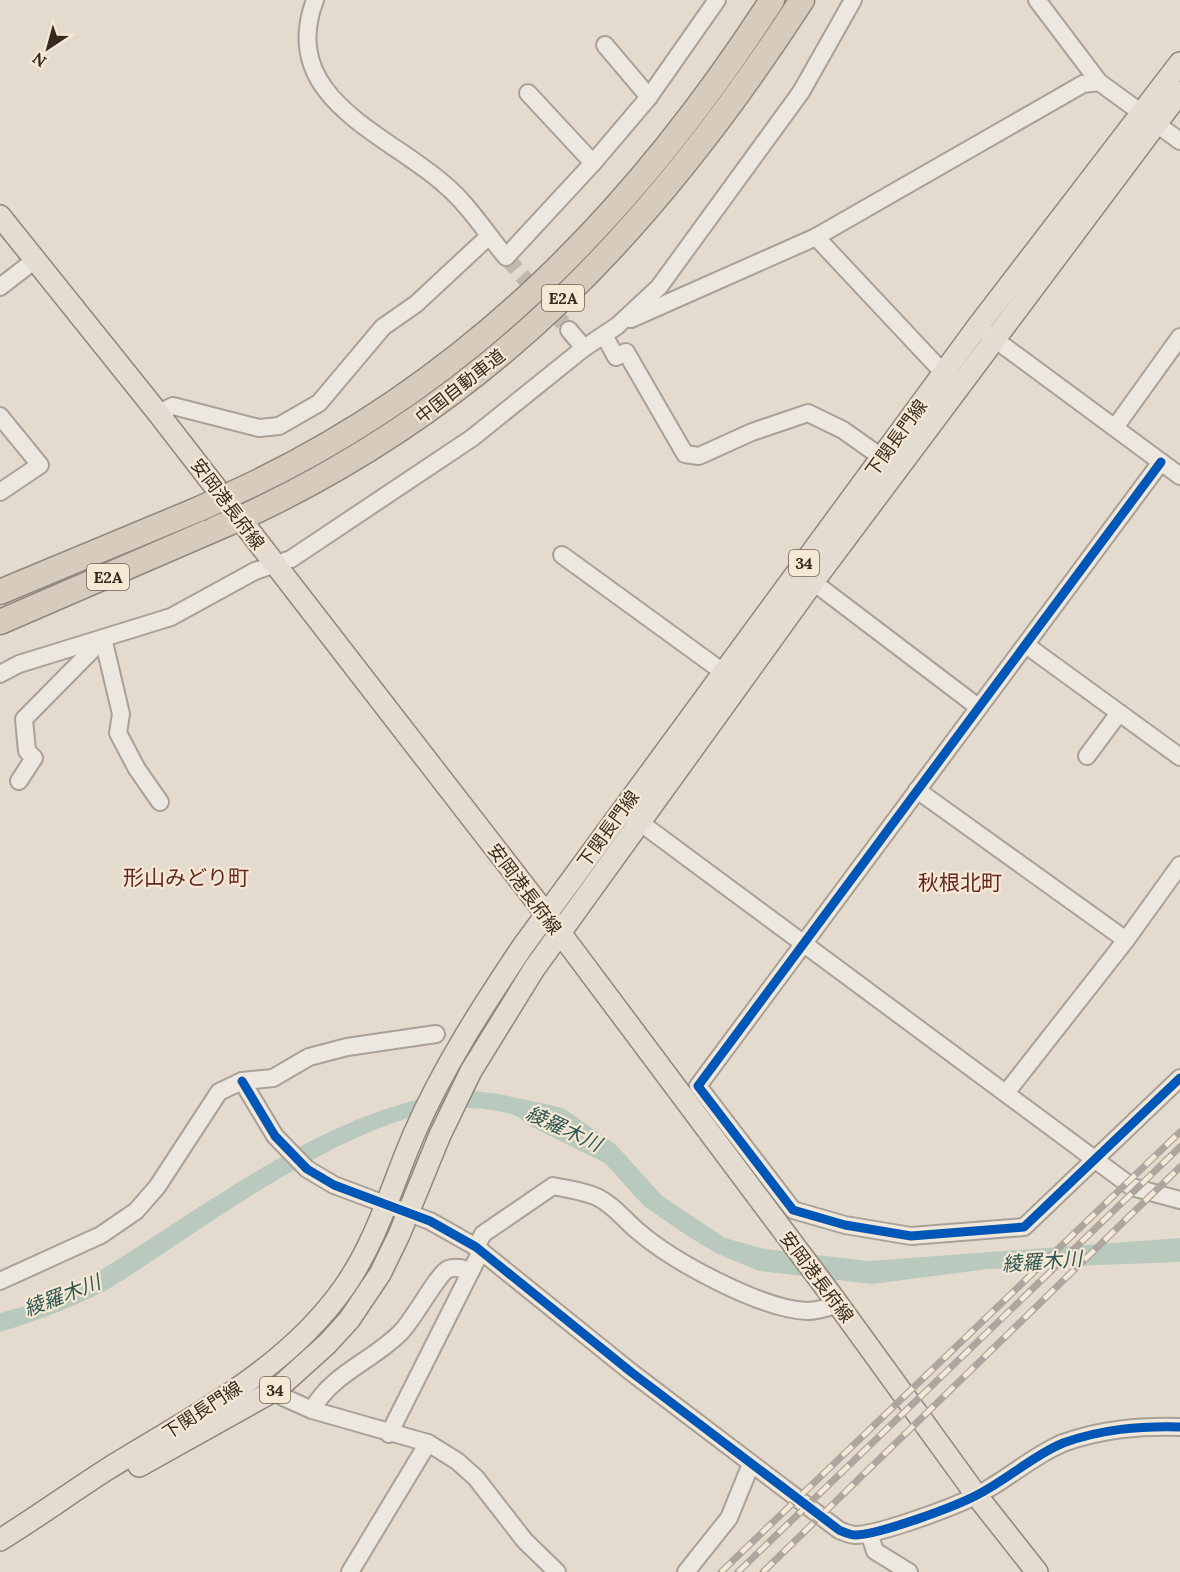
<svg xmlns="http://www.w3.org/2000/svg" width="1180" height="1572" font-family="Lora,'Noto Sans JP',serif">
<rect width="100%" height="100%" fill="#e4dbce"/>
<path fill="#b9c9bd" d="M473 1091 499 1094 563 1108 616 1145 662 1196 725 1238 765 1249 869 1261 1180 1238V1262L988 1269 872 1284 759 1271 718 1254 689 1237 644 1206 605 1163 528 1125C518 1114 507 1113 492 1110 381 1089 204 1231 110 1288 84 1303 29 1324 0 1332V1313C16 1308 33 1305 48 1299 81 1285 111 1263 142 1244 239 1182 355 1098 473 1091Z"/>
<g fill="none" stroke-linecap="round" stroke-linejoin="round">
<path stroke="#c2b7ab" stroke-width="16" stroke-dasharray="16 8" stroke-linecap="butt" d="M506 257 569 330"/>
<defs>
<g id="minor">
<path d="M315 0C278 98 386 133 444 184 468 204 487 234 506 257L593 163 649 97 717 0"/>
<path d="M1037 0 1099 82 1180 141"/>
<path d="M605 45 649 97"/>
<path d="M528 93 593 163"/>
<path d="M816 237 952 382"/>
<path d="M0 287 35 260"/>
<path d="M631 319 816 237 1083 84 1099 82"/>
<path d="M569 330 584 348"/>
<path d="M985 332 1180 476"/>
<path d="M604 335 616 357 626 352 685 454 699 456 752 432 808 413 843 430 891 464"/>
<path d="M158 413 173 406 259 428 279 426 319 403 383 327 416 304 489 236"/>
<path d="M0 416 40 465 0 492"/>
<path d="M1116 426 1180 337"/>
<path d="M1161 462 698 1086 793 1210 845 1225 911 1236 1024 1227 1180 1078"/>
<path d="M562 555 723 672"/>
<path d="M804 575 978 707"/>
<path d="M103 638 121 714 118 733 137 769 160 802"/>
<path d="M1026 645 1180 757"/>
<path d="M0 674 19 664 171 617 255 571 291 559 472 438 584 348 617 326 659 287 801 92 853 0"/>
<path d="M1087 756 1119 713"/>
<path d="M19 781 34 758 27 751 24 719 101 641"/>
<path d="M917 790 1126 940"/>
<path d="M630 815 1132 1187 1180 1200"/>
<path d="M242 1081 275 1136 307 1169 334 1185 430 1221 476 1247 631 1372 839 1530C844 1532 850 1535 856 1535 881 1534 954 1507 977 1495 1007 1480 1032 1456 1063 1443 1102 1429 1139 1426 1180 1427"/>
<path d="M1006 1093 1126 940 1180 865"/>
<path d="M476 1247 483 1234 553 1186C567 1189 584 1191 597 1197 614 1205 625 1221 639 1232 674 1262 761 1309 807 1311 818 1311 827 1308 838 1304"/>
<path d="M0 1281 101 1235 136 1211 157 1187 219 1092 242 1081 273 1078 309 1057 347 1047 436 1034"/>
<path d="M277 1389 283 1397 312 1410 428 1443 457 1461 476 1478 525 1541 557 1572"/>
<path d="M312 1410C332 1373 373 1361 401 1332 414 1319 437 1275 448 1269 456 1266 464 1269 471 1271L481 1251"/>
<path d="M389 1434 471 1271"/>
<path d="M869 1533 875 1551 909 1572"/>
<path d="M350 1572 428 1443"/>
<path d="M686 1572 729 1518 751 1464"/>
</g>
<g id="major">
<path d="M0 216 158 413 546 914 832 1296 977 1496 1037 1572"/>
<path d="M139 1466 277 1389 327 1344 349 1320 380 1274 399 1235 440 1135 471 1071 534 969 813 582 1180 92"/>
<path d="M0 1540C36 1518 70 1493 106 1470 191 1417 286 1371 345 1286 377 1240 392 1185 414 1134 443 1067 483 1006 523 946L978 326 1180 63"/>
</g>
<g id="highway">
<path d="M234 493C466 387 636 211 772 0"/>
<path d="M250 514C495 398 656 225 802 0"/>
<path d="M0 592 199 509"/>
<path d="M0 622 215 529"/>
</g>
</defs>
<use href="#minor" stroke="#a9a197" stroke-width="20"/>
<use href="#major" stroke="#8f867e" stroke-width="24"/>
<use href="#highway" stroke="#8f867e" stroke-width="27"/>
<use href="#minor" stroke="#ece7df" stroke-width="16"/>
<use href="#major" stroke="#e4dcd1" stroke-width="21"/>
<use href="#highway" stroke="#d7cbbe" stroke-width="24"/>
<defs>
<g id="rail">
<path d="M721 1572 1180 1132"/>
<path d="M738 1572 1180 1147"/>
<path d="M763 1572 1180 1167"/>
</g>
</defs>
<use href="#rail" stroke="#aca69f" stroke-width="7"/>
<use href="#rail" stroke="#f5e8d4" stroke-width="4.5" stroke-dasharray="14" stroke-linecap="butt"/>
<defs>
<g id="highway-bridge">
<path d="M199 509 234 493"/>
<path d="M215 529 250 514"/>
</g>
</defs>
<use href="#highway-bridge" stroke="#8f867e" stroke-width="27" stroke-linecap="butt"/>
<use href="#highway-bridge" stroke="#d7cbbe" stroke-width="24"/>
<defs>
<g id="cycleway">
<path d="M1161 462 698 1086 793 1210 845 1225 911 1236 1024 1227 1180 1078"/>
<path d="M242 1081 275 1136 307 1169 334 1185 430 1221 476 1247 631 1372 839 1530C844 1532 850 1535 856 1535 881 1534 954 1507 977 1495 1007 1480 1032 1456 1063 1443 1102 1429 1139 1426 1180 1427"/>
</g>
</defs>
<use href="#cycleway" stroke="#f5e8d4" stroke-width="13"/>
<use href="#cycleway" stroke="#0057b8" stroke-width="9"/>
</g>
<g text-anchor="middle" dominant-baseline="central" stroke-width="4.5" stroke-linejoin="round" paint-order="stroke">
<g fill="#f5e8d4" stroke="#716255" stroke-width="1.5">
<rect x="542" y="285" width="42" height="26" rx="4.5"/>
<rect x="789" y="550" width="30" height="26" rx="4.5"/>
<rect x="87" y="564" width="42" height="26" rx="4.5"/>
<rect x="260" y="1377" width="30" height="26" rx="4.5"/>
</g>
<g font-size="16" font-weight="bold" fill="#38291f">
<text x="563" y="298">E2A</text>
<text x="804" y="563">34</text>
<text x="108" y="577">E2A</text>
<text x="275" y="1390">34</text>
</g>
<g font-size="18" fill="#38291f" stroke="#f5e8d4">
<text transform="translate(460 386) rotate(-38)">中国自動車道</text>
<text transform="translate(896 438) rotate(-54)">下関長門線</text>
<text transform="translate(228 504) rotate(53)">安岡港長府線</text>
<text transform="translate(608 829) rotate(-54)">下関長門線</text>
<text transform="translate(525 889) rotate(53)">安岡港長府線</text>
<text transform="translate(817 1277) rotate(53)">安岡港長府線</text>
<text transform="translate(202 1410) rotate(-33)">下関長門線</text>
</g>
<g font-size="20" font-style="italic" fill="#2e5851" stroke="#f5e8d4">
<text transform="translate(564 1128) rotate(25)">綾羅木川</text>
<text transform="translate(1042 1261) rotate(-4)">綾羅木川</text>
<text transform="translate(62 1295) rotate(-21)">綾羅木川</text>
</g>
<g font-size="21" fill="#64271f" stroke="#f5e8d4">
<text x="186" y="877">形山みどり町</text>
<text x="960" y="882">秋根北町</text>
</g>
</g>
<g transform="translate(48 48) rotate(216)" stroke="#f5e8d4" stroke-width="4.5" paint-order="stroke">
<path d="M0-4.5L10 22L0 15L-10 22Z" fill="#38291f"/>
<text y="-9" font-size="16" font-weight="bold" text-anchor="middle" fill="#38291f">N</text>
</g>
</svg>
